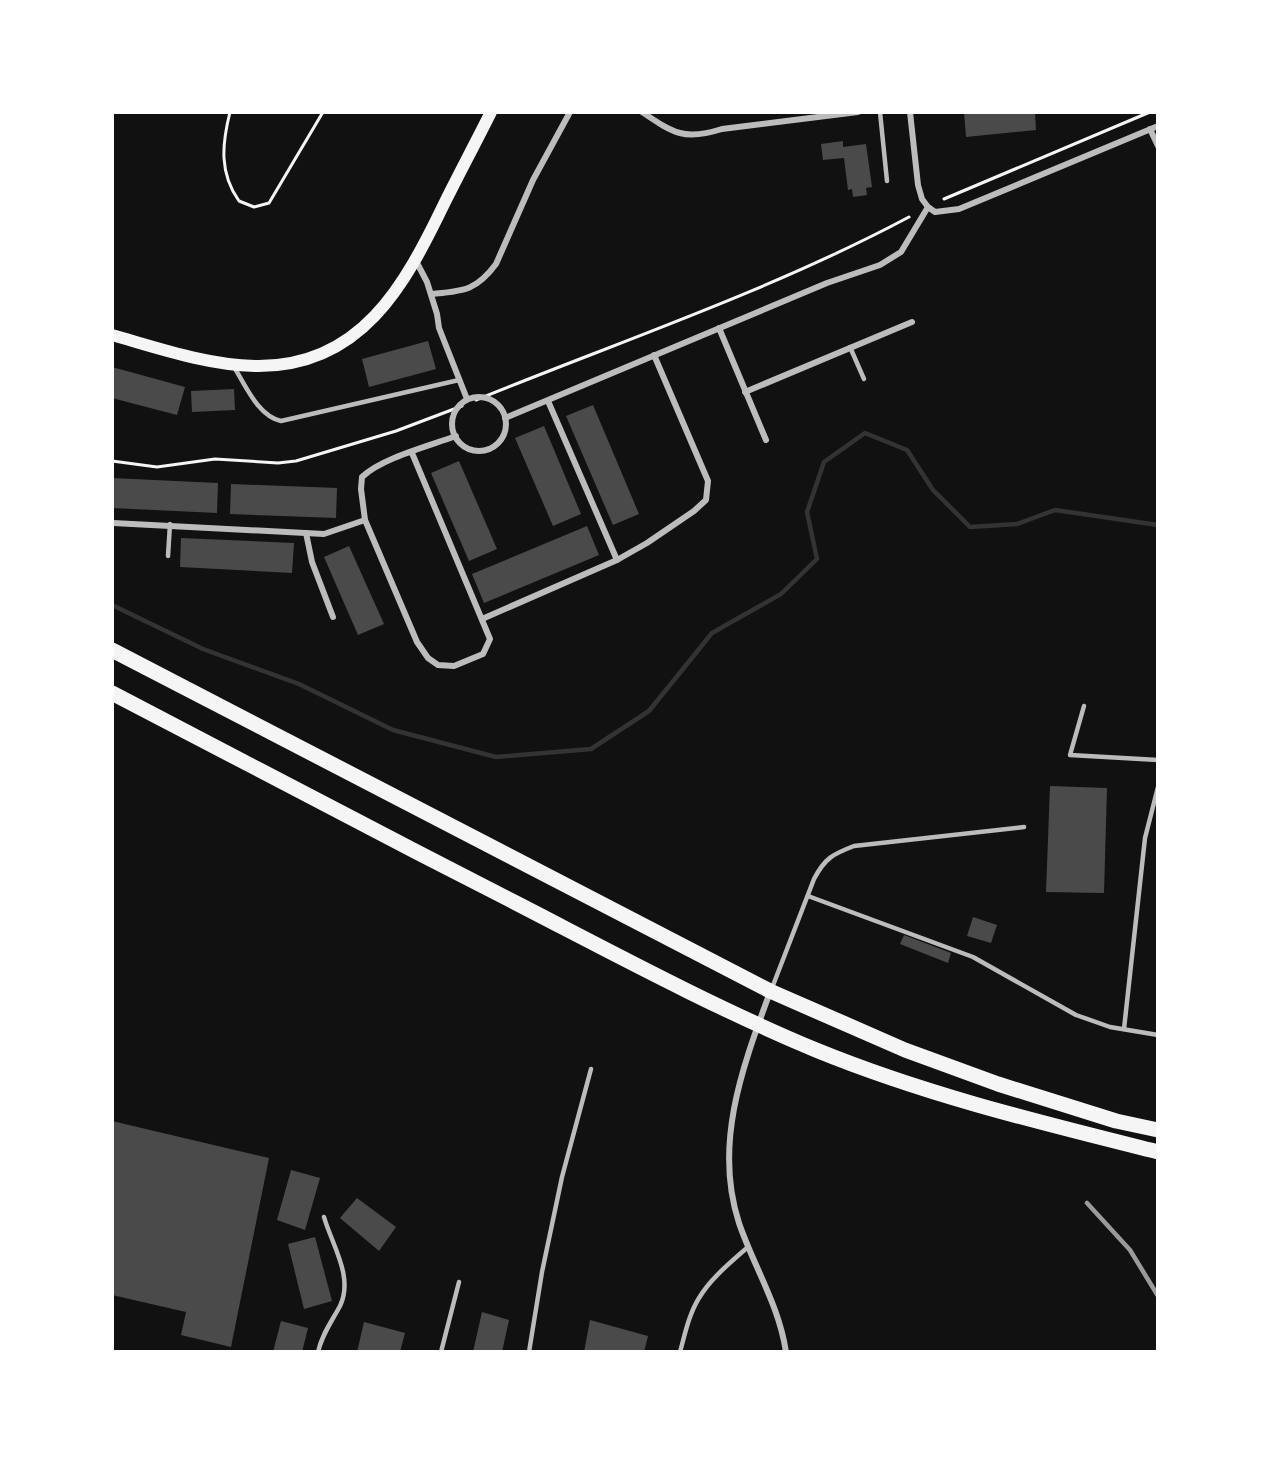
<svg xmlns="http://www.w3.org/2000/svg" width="1270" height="1464" font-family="'Titillium Web',sans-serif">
<rect width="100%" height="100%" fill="#111"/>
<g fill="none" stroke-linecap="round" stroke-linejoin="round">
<path stroke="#333" stroke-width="4.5" d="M112 605 203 649 299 684 393 730 496 757 591 749 649 711 712 633 781 594 817 559 807 512 824 462 865 433 907 450 933 490 970 527 1017 524 1055 510 1158 525"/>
</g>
<g fill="#4a4a4a">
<path d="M964 112H1035L1036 130 966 137Z"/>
<path d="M843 141V147L866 144 872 187 866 188 867 195 853 197 852 189 848 190 844 158 823 160 821 144Z"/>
<path d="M428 341 436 369 369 387 362 359Z"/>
<path d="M112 367 185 387 177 415 112 398Z"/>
<path d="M234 389 235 410 192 412 191 391Z"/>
<path d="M593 405 639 514 613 525 566 416Z"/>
<path d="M544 426 581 514 553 526 515 438Z"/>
<path d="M459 461 497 549 469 561 431 473Z"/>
<path d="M112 478 218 483 217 513 112 508Z"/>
<path d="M231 484 337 488 336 518 230 514Z"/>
<path d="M587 526 599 555 484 603 472 574Z"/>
<path d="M181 538 294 543 292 573 180 567Z"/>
<path d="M349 546 384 624 358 635 324 557Z"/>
<path d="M1050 786 1107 788 1104 893 1046 892Z"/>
<path d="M973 917 997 925 991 943 967 936Z"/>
<path d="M904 935 951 953 948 963 900 944Z"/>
<path d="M112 1121 269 1158 231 1347 181 1335 186 1312 112 1295Z"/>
<path d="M291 1170 320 1178 305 1230 277 1220Z"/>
<path d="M357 1198 396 1227 379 1251 340 1218Z"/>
<path d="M315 1237 332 1301 304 1309 288 1244Z"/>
<path d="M482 1312 509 1320 502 1352H473Z"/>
<path d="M590 1320 648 1336 644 1352H584Z"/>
<path d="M281 1321 308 1328 302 1352H273Z"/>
<path d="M364 1322 405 1333 400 1352H357Z"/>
</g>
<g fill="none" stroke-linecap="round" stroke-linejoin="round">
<g stroke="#f5f5f5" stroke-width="3">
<path d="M230 112C222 144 219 173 239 201L254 207 269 203 323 112"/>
<path d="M944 199 1150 112"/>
<path d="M476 400C621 341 770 291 909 217"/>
<path d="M112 461 157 467 215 459 278 463 296 461 396 431 462 406"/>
</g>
<g stroke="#bcbcbc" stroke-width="4.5">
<path d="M880 112 887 181"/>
<path d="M850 347 864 379"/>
<path d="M234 367C246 386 258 416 281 421L459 380"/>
<path d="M168 556 170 524"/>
<path d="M1084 706 1070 755 1158 760"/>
<path d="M808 896 973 957 1076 1015 1110 1027 1158 1035"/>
<path d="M772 988 814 879C825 858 833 854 854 846L1024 827"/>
<path d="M1124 1029 1145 838 1158 787"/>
<path d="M318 1352C322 1334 332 1321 340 1306 354 1277 332 1245 324 1217"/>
<path d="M441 1352 459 1282"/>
<path d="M529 1352 542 1272 562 1177 591 1069"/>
<path d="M680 1352C685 1334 689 1314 699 1298 711 1278 731 1262 748 1247"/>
</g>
<g stroke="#bcbcbc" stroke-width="6">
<path d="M642 112C673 133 684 141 722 129L858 112"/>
<path d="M910 112 918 185 922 199 928 207 935 212 959 209 1158 126"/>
<path d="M1150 129 1158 146"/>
<path d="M416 261 427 282 437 314 439 328 467 399"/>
<path d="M432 294C463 291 476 291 496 264L533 180 570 112"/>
<path d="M719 328 766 440"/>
<path d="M745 392 912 322"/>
<circle cx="479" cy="424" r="27"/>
<path d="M548 401 617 560"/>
<path d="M505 418 827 283 880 265 901 252 928 207"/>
<path d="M412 453 490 639 483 654 454 666 438 665 428 658 417 642 365 520 361 489 362 477C382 458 429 446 456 436"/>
<path d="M113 523 324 534 365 520"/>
<path d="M306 533 312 562 333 617"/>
<path d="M482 619 617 560 647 543 694 511 706 500 708 481 654 355"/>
<path d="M770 992C743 1066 713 1144 739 1223 754 1267 779 1305 786 1352"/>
</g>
<path stroke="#f5f5f5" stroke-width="12" d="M112 335C158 348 207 365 255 366 361 368 405 285 445 202 460 172 476 142 491 112"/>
<g stroke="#f5f5f5" stroke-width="15">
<path d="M112 650 770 991 905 1050 998 1084 1116 1121 1158 1130"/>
<path d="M112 693C247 764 381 834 516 903 615 954 713 1007 816 1050 926 1095 1042 1123 1158 1152"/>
</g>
<path stroke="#9a9a9a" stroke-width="4.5" d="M1087 1203 1130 1250 1158 1296"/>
</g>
<rect width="1270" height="1464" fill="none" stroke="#ffffff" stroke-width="228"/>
</svg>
